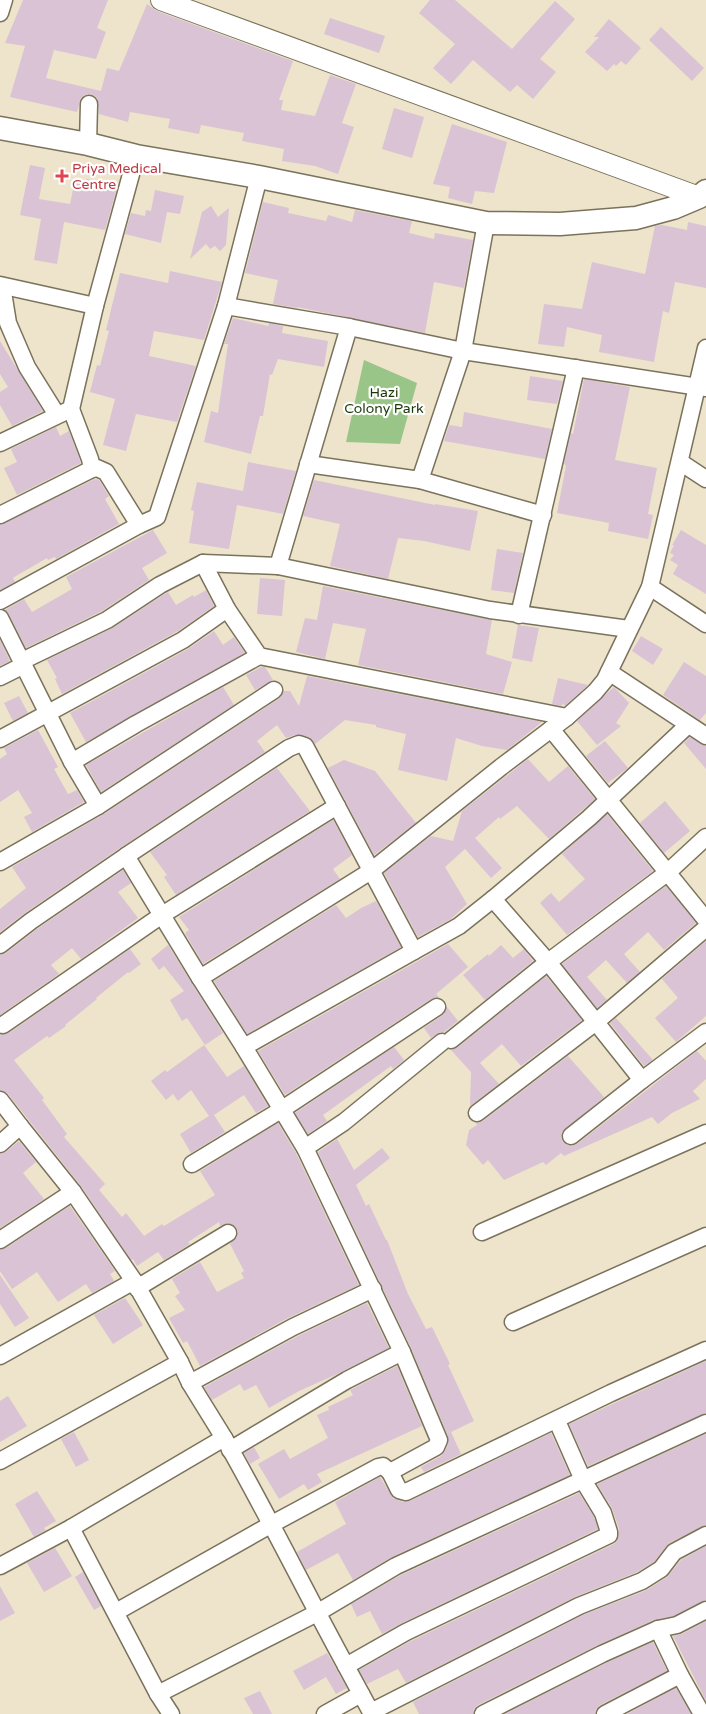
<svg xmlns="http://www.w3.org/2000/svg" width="706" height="1714" font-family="'Varela Round',sans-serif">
<rect width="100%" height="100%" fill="#ede4cb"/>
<path fill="#9ac589" d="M364 360 417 383 400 444 346 442Z"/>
<g fill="#dac3d5">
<path d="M23 0H108L97 28 106 32 96 59 54 50 46 78 101 91 107 68 119 71 147 4 157 11 293 61 279 100H283L281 110 315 116 330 75 356 84 342 123 354 127 338 174 315 166 282 161 284 149 242 141 244 133 201 125 199 134 168 128 170 119 130 112 128 122 99 114 98 100 95 96 90 94 85 95 81 98 77 112 10 97 25 46 5 43Z"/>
<path d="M430 0H455L512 49 555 1 575 19 540 59 556 72 533 99 517 85 510 92 473 60 451 84 433 68 455 44 419 13Z"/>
<path d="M330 18 385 36 379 53 324 34Z"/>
<path d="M609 19 641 48 626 65 621 61 616 66 614 64 607 71 585 52 599 37H594Z"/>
<path d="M661 27 704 68 692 81 649 40Z"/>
<path d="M394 108 424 117 412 158 382 149Z"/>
<path d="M452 124 507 142 494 193 475 191 472 204 448 198 450 187 433 184Z"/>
<path d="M30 165 45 168 39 199 70 204 75 180 85 182 86 179 118 185 105 230 64 222 57 264 34 260 41 219 20 215Z"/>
<path d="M155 190 184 196 180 214 167 212 161 243 125 234 131 213 145 216 146 210 151 211Z"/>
<path d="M263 202 289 208 288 213 326 221 328 215 352 222 355 210 412 221 409 233 434 239 435 233 473 240 464 288 434 282 425 333 297 307V308L273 304 278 280 245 273Z"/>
<path d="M211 206 218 217 229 208 226 245 220 251 215 246 210 249 206 244 190 259 202 212Z"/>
<path d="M688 222 706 226V288L675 282 669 313 663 311 654 362 599 352 602 335 567 327 564 347 538 344 544 304 582 309 592 262 645 274 655 226 662 225 687 230Z"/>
<path d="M170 271 222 282 204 340 154 331 149 356 196 366 177 422 136 414 126 451 103 445 115 399 90 392 97 365 100 366 109 331 106 330 120 273 168 283Z"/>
<path d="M233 318 268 326 269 323 283 326 282 333 328 341 324 367 278 359 272 375 270 374 263 416H260L251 454 204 442 211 411 218 413 228 344H224Z"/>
<path d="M0 341 43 411 12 426 0 405V392L8 387 0 374Z"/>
<path d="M530 376 563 381 557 404 527 400Z"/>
<path d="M584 379 630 387 615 460 657 468 648 514 653 515 648 539 608 531 609 523 557 513 566 466 564 463 571 433 573 434Z"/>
<path d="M464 412 552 429 545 459 444 441 449 425 462 427Z"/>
<path d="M56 427 60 436 69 431 81 463 17 495 4 468 17 462 11 449Z"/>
<path d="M248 462 296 471 283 514 237 505 229 549 189 543 194 511 191 510 197 482 243 491Z"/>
<path d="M95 479 99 480 109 496 105 499 119 524 56 559 55 557 48 560 47 558 16 576 13 578 15 582 0 590V525Z"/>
<path d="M314 480 435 505V504L478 511 470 551 424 541 398 538 388 579 330 566 340 524 303 516Z"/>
<path d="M153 530 167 553 142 568 149 580 102 611 26 648 9 614 5 610 24 599 32 612 72 589 66 577Z"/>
<path d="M681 530 706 545V594L673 574 678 565 670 560 674 555 670 553 674 545H672Z"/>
<path d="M497 549 523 553 514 593 491 590Z"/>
<path d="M260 578 285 580 282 616 257 614Z"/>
<path d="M323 586 492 620 486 654 512 662 503 694 358 665 366 629 333 623 325 659 296 652 305 618 317 620Z"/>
<path d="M206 590 214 606 178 631 62 694 55 679 57 678 47 660 111 629 168 592 176 605 193 595 194 597Z"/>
<path d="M518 625 539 628 532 662 512 658Z"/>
<path d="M214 631 223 645 234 637 245 653 86 742 70 713 188 649Z"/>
<path d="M641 636 663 649 653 665 632 651Z"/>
<path d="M0 640 10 661 0 666Z"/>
<path d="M684 662 706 676V713L700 720 663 695Z"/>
<path d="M261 667H265L273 680 255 690 246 675Z"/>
<path d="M307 676 542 722 507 750 482 746 456 738 447 781 398 770 406 734 376 727V725L345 720 315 744 309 737 302 735H295L286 738 277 725 257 741 265 752 120 848 25 913 0 932V909L26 888 12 867 104 814 280 698 284 691H290L299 706Z"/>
<path d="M558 678 588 685 565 706 563 704 561 706 552 704Z"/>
<path d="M223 687 234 705 101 792 86 765Z"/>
<path d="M614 687 629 703 616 723 621 726 597 745 577 721Z"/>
<path d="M19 696 28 713 13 721 4 703Z"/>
<path d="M38 730 58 767 54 769 68 794 77 790 84 802 32 832 24 817 32 813 18 790 0 802V759L7 754 4 748Z"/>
<path d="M690 737 706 746V769L684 743Z"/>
<path d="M605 741 628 768 608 783 586 756Z"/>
<path d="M528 759 549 782 568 766 595 799 549 839 517 806 500 819 499 817 475 838 502 868 491 878 465 849 445 867 467 904 451 919 418 937 384 873 431 836 453 841 462 811Z"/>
<path d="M344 760 375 771 416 823 374 855 328 768Z"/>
<path d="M277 768 310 811 176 895 164 877 167 875 150 852Z"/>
<path d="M665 801 690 831 664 853 640 823Z"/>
<path d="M607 814 653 871 567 935 540 903 551 893 559 902 585 879 562 854Z"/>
<path d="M333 820 352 855 333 869 340 879 203 964 185 933 189 930 179 917Z"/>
<path d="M123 870 131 883 118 892 138 918 81 959 72 948 51 965 59 974 0 1015V955L6 953 37 929Z"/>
<path d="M666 886 696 923 664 950 648 932 624 954 640 972 627 983 606 960 587 977 607 1000 597 1008 562 964Z"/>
<path d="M376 901 401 947 247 1034 214 981 336 905 346 918 361 908Z"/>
<path d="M706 941V1016L676 1042 655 1018 678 998 662 979Z"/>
<path d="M448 944 468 967 436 994 439 997 431 999 285 1095 258 1051Z"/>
<path d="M168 945 223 1033 205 1045 187 1018 182 1021 170 1000 184 991 164 966 159 970 151 959Z"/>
<path d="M501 945 513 958 524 949 533 961 485 1000 463 975 488 954 489 956Z"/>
<path d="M130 949 141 964 129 973 128 972 96 998 97 999 65 1025 66 1026 49 1038 47 1036 14 1060 44 1098 42 1100 67 1134 64 1137 105 1184 99 1190 122 1217 126 1213 144 1236 162 1224 164 1226 215 1195 200 1171 278 1123 296 1153 359 1285 288 1318 200 1366 187 1341 183 1343 169 1318 185 1310 175 1296 180 1293 172 1279 200 1262 217 1292 244 1278 241 1273 244 1271 230 1244 237 1237 238 1232 236 1227 228 1223 220 1226 219 1222 188 1242 190 1244 164 1260 158 1252 137 1266 133 1259 131 1260 81 1186 8 1094 0 1090V1034L9 1033Z"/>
<path d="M546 976 582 1020 521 1066 502 1044 480 1063 499 1084 470 1106 471 1072 451 1050 457 1048Z"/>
<path d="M447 1007 458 1021 444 1032H440L431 1038 424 1028 443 1015Z"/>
<path d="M616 1018 653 1060 644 1066 610 1023Z"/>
<path d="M204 1045 227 1077 244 1066 268 1106 256 1113 244 1095 214 1115 225 1132 191 1153 180 1134 209 1116 191 1090 178 1101 173 1094 166 1100 151 1081 165 1070 167 1072Z"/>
<path d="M394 1047 404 1060 393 1069 391 1066 323 1115 327 1121 308 1134 295 1113Z"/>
<path d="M697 1051 706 1061V1079L693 1091 700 1099 672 1113 658 1124 652 1117 564 1156 561 1153 546 1165 543 1162 504 1180 488 1160 483 1165 466 1145 469 1130 477 1125 476 1123 483 1121 568 1056 604 1097 562 1132 561 1137 563 1142 567 1145 572 1146 577 1144Z"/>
<path d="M337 1139 354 1170 382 1148 390 1158 356 1185 366 1206 369 1204 386 1240H387L408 1294 426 1329 432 1327 450 1364 448 1365 474 1421 451 1432 461 1454 424 1472 421 1467 441 1456 445 1451 448 1444V1436L411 1348 318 1152Z"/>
<path d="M19 1141 36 1162 23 1173 44 1199 0 1228V1154L7 1151Z"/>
<path d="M70 1206 115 1271 110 1274 114 1281 92 1293 86 1284 58 1302 37 1272 12 1289 0 1271V1250L6 1248Z"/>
<path d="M0 1275 29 1318 15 1327 0 1304Z"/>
<path d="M125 1298 143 1325 113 1344 94 1315Z"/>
<path d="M367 1303 389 1348 335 1375 299 1391 269 1408 256 1385 244 1391 240 1384 212 1400 204 1387 298 1336Z"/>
<path d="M706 1361V1413L588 1466 569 1424Z"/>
<path d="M397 1366 428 1440 422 1426 317 1474 322 1482 308 1490 304 1484 279 1499 258 1464 284 1449 290 1459 328 1438 317 1415 329 1410 328 1407 353 1395 350 1390Z"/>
<path d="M8 1396 27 1426 0 1442V1401Z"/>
<path d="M74 1432 89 1460 76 1467 61 1439Z"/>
<path d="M551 1433 570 1475 392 1557 353 1580 338 1553 306 1570 297 1552 346 1524 335 1502 380 1477 393 1498 403 1502 410 1501Z"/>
<path d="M706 1434V1525L669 1543 654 1562 637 1572 575 1597 406 1683 398 1669 367 1684 359 1670 411 1641 614 1544 618 1540 619 1529 612 1508 597 1484Z"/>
<path d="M254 1447 260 1458 250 1464 244 1453Z"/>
<path d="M37 1491 56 1521 44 1528 46 1530 34 1537 15 1504Z"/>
<path d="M579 1493 594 1517 598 1529 402 1623 382 1634 370 1611 357 1617 351 1604 401 1575Z"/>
<path d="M706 1546V1600L674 1616 654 1620 598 1645 478 1705 474 1709 473 1714H419L413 1702 583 1615 647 1590 667 1577 681 1560Z"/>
<path d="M55 1548 72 1576 44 1592 27 1563Z"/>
<path d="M83 1572 101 1606 94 1610 75 1577Z"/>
<path d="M0 1586 15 1613 0 1621Z"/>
<path d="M706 1621V1701L673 1636 682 1634Z"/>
<path d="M653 1642 667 1671 600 1705 596 1709 595 1714H505L606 1663Z"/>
<path d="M327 1653 347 1688 336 1694 326 1677 304 1690 293 1671Z"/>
<path d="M676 1688 691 1714H627Z"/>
<path d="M260 1691 272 1714H253L244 1698Z"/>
</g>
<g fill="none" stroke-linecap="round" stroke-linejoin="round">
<defs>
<g id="minor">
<path d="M0 13 4 0"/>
<path d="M88 144 89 104"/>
<path d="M0 285 95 306"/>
<path d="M2 286 8 323 27 367 57 415"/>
<path d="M226 306 349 327 463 351 706 388"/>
<path d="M0 443 71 409 95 306 136 156"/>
<path d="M680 462 706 479"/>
<path d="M308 464 420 480 543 515"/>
<path d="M92 469 97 468 106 472 139 525"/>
<path d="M420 480 463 351 486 223"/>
<path d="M0 515 92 469 90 459 71 409"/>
<path d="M203 563 227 609 259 656 567 717"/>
<path d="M278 566 490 610 629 629"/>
<path d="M650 587 706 624"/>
<path d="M0 601 139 525 157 517 226 306 259 177"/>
<path d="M519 615 576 368"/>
<path d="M0 618 72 762 98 806 274 690"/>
<path d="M22 661 107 620 160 585 203 563 278 566 349 327"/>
<path d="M609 672 706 736"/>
<path d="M0 677 24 665"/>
<path d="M551 729 706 920"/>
<path d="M0 739 183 640 227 609"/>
<path d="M72 762 136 724 259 656"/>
<path d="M126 856 289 748 299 744 305 746 414 951 244 1047 200 978"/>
<path d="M0 862 98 806"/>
<path d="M493 899 548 962 642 1080 571 1136"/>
<path d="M0 945 31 921 126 856 200 978 371 871 501 767 567 717 595 692 605 680 650 587 706 348"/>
<path d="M414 951 459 926 493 899 589 818 688 725"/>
<path d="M3 1025 162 915 337 806"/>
<path d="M451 1040 548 962 667 873 706 837"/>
<path d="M244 1047 305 1148 402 1352 439 1440 436 1447 390 1472 399 1490 406 1492 611 1393 706 1350"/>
<path d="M642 1080 706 1032"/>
<path d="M0 1100 20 1126"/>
<path d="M477 1113 596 1022 706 928"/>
<path d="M0 1144 20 1126 73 1192 134 1281 180 1362 190 1383 224 1438"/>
<path d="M305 1148 344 1122 442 1042"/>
<path d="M192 1164 281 1110 437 1007"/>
<path d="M482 1232 706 1133"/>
<path d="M0 1240 73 1192"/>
<path d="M137 1288 228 1233"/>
<path d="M513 1322 706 1236"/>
<path d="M0 1356 134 1281"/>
<path d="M190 1383 293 1327 373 1289"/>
<path d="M230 1450 347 1380 402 1352"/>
<path d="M0 1461 180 1362"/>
<path d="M71 1528 158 1694 171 1714"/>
<path d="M0 1566 71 1528 224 1438C267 1513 305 1591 346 1666"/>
<path d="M116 1612 272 1524 378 1467 383 1466 390 1472"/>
<path d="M658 1629 680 1675"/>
<path d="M158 1694 317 1613 396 1566 706 1423"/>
<path d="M371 1712 579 1606 642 1581 661 1569 674 1552 706 1535"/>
<path d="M325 1714 361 1694"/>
<path d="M372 1714 346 1666 406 1632 609 1535V1532L603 1513 583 1480 557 1421"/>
<path d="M483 1714 602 1654 658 1629 677 1625 706 1610"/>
<path d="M605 1714 680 1675 702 1714"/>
</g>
<path id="tertiary" d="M161 0 699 197"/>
<path id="secondary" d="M0 128 88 144 136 156 259 177 486 223 560 224 636 218 673 208 699 197 706 191"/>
</defs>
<use href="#minor" stroke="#7a725b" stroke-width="19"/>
<use href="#tertiary" stroke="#7a725b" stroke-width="22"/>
<use href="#secondary" stroke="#7a725b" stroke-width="25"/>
<use href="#minor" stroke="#fff" stroke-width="16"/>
<use href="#tertiary" stroke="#fff" stroke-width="20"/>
<use href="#secondary" stroke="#fff" stroke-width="22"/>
</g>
<path fill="#e0444e" stroke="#fff" stroke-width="2" d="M59.5 168.5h5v5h5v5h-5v5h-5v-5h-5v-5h5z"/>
<g text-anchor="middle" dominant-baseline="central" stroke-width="4.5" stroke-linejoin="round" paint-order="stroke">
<g font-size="14" fill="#be3a42" stroke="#fff" text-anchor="start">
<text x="72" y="168">Priya Medical<tspan x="72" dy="16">Centre</tspan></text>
</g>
<g font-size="14" fill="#183804" stroke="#fff">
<text x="384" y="392">Hazi<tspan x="384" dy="16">Colony Park</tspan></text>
</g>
</g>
</svg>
